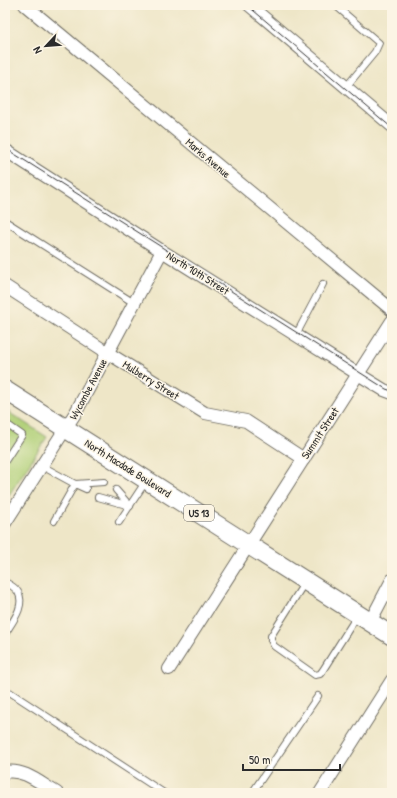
<svg xmlns="http://www.w3.org/2000/svg" width="397" height="798" font-family="'Patrick Hand',sans-serif">
<rect width="100%" height="100%" fill="#fcf5e5"/>
<filter id="ink" filterUnits="userSpaceOnUse"><feTurbulence type="fractalNoise" baseFrequency=".025" numOctaves="2"/><feDisplacementMap in="SourceGraphic" scale="8" xChannelSelector="R" yChannelSelector="G"/><feConvolveMatrix kernelMatrix="1 2 1 2 8 2 1 2 1" color-interpolation-filters="sRGB"/></filter>
<filter id="wash" filterUnits="userSpaceOnUse"><feTurbulence type="fractalNoise" baseFrequency=".012" numOctaves="4" result="noise"/><feDisplacementMap in="SourceGraphic" scale="16" xChannelSelector="R" yChannelSelector="G"/><feGaussianBlur stdDeviation="0.9" result="paint"/><feColorMatrix in="noise" values="0 0 0 0 0 0 0 0 0 0 0 0 0 0 0 0 0 1.4 0 .05"/><feComposite in="paint" operator="in"/></filter>
<g filter="url(#wash)">
<rect width="100%" height="100%" fill="#eee6c7"/>
<path fill="#afcf76" stroke="#6d7d50" d="M5 410 47 437 5 501Z"/>
</g>
<g filter="url(#ink)">
<g fill="none" stroke-linecap="round" stroke-linejoin="round">
<defs>
<g id="service">
<path d="M335 5 379 43 375 52 346 87"/>
<path d="M5 221 134 303"/>
<path d="M296 335 323 284"/>
<path d="M5 423 22 435 5 461"/>
<path d="M42 466 75 484 104 482"/>
<path d="M116 490 130 506"/>
<path d="M98 497 130 506"/>
<path d="M54 521 75 484 86 489"/>
<path d="M119 522 146 481"/>
<path d="M5 582C9 584 15 587 18 592 26 606 12 622 5 634"/>
<path d="M305 582 271 636V640L274 646 315 675 320 674 323 670 357 616"/>
<path d="M5 689 164 793"/>
<path d="M252 793 318 696"/>
</g>
<g id="minor">
<path d="M25 5 392 310"/>
<path d="M249 5 392 126"/>
<path d="M5 150 162 251 358 374 384 390 392 393"/>
<path d="M5 286 108 353 205 413 246 421 304 459"/>
<path d="M5 523 76 412 162 251"/>
<path d="M370 622 392 580"/>
<path d="M169 669 392 321"/>
<path d="M5 772C24 768 41 784 57 793"/>
<path d="M320 793 392 680"/>
</g>
<path id="primary" d="M5 390 392 636"/>
</defs>
<use href="#service" stroke="#6f6c62" stroke-width="8"/>
<use href="#minor" stroke="#6f6c62" stroke-width="14"/>
<use href="#primary" stroke="#6f6c62" stroke-width="20"/>
<use href="#service" stroke="#fff" stroke-width="6"/>
<use href="#minor" stroke="#fff" stroke-width="12"/>
<use href="#primary" stroke="#fff" stroke-width="18"/>
<g stroke="#2b2b2b" stroke-width="1">
<path d="M247 5 392 128"/>
<path d="M5 148 386 389 392 391"/>
</g>
</g>
</g>
<g text-anchor="middle" dominant-baseline="central" stroke-width="3" stroke-linejoin="round" paint-order="stroke">
<rect fill="#fcf5e5" stroke="#6a6863" stroke-width="1" x="184" y="505" width="30" height="16" rx="3"/>
<g font-size="10" font-weight="bold" fill="#2b2b2b">
<text x="199" y="513">US 13</text>
</g>
<g font-size="11" fill="#2b2b2b" stroke="#fcf5e5">
<text transform="translate(208 158) rotate(40)">Marks Avenue</text>
<text transform="translate(198 273) rotate(32)">North 10th Street</text>
<text transform="translate(151 380) rotate(32)">Mulberry Street</text>
<text transform="translate(88 389) rotate(-62)">Wycombe Avenue</text>
<text transform="translate(320 433) rotate(-57)">Summit Street</text>
<text transform="translate(128 468) rotate(32)">North Macdade Boulevard</text>
</g>
</g>
<rect width="397" height="798" fill="none" stroke="#fcf5e5" stroke-width="20"/>
<g transform="translate(46 46) rotate(244)" stroke="#fcf5e5" stroke-width="3" paint-order="stroke">
<path d="M0-3L7 15L0 10L-7 15Z" fill="#2b2b2b"/>
<text y="-6" font-size="11" font-weight="bold" text-anchor="middle" fill="#2b2b2b">N</text>
</g>
<path d="M243 764v6h97v-6" fill="none" stroke="#2b2b2b" stroke-width="2"/>
<text x="249" y="764" font-size="12" fill="#2b2b2b" stroke="#fcf5e5" stroke-width="3" paint-order="stroke">50 m</text>
</svg>
